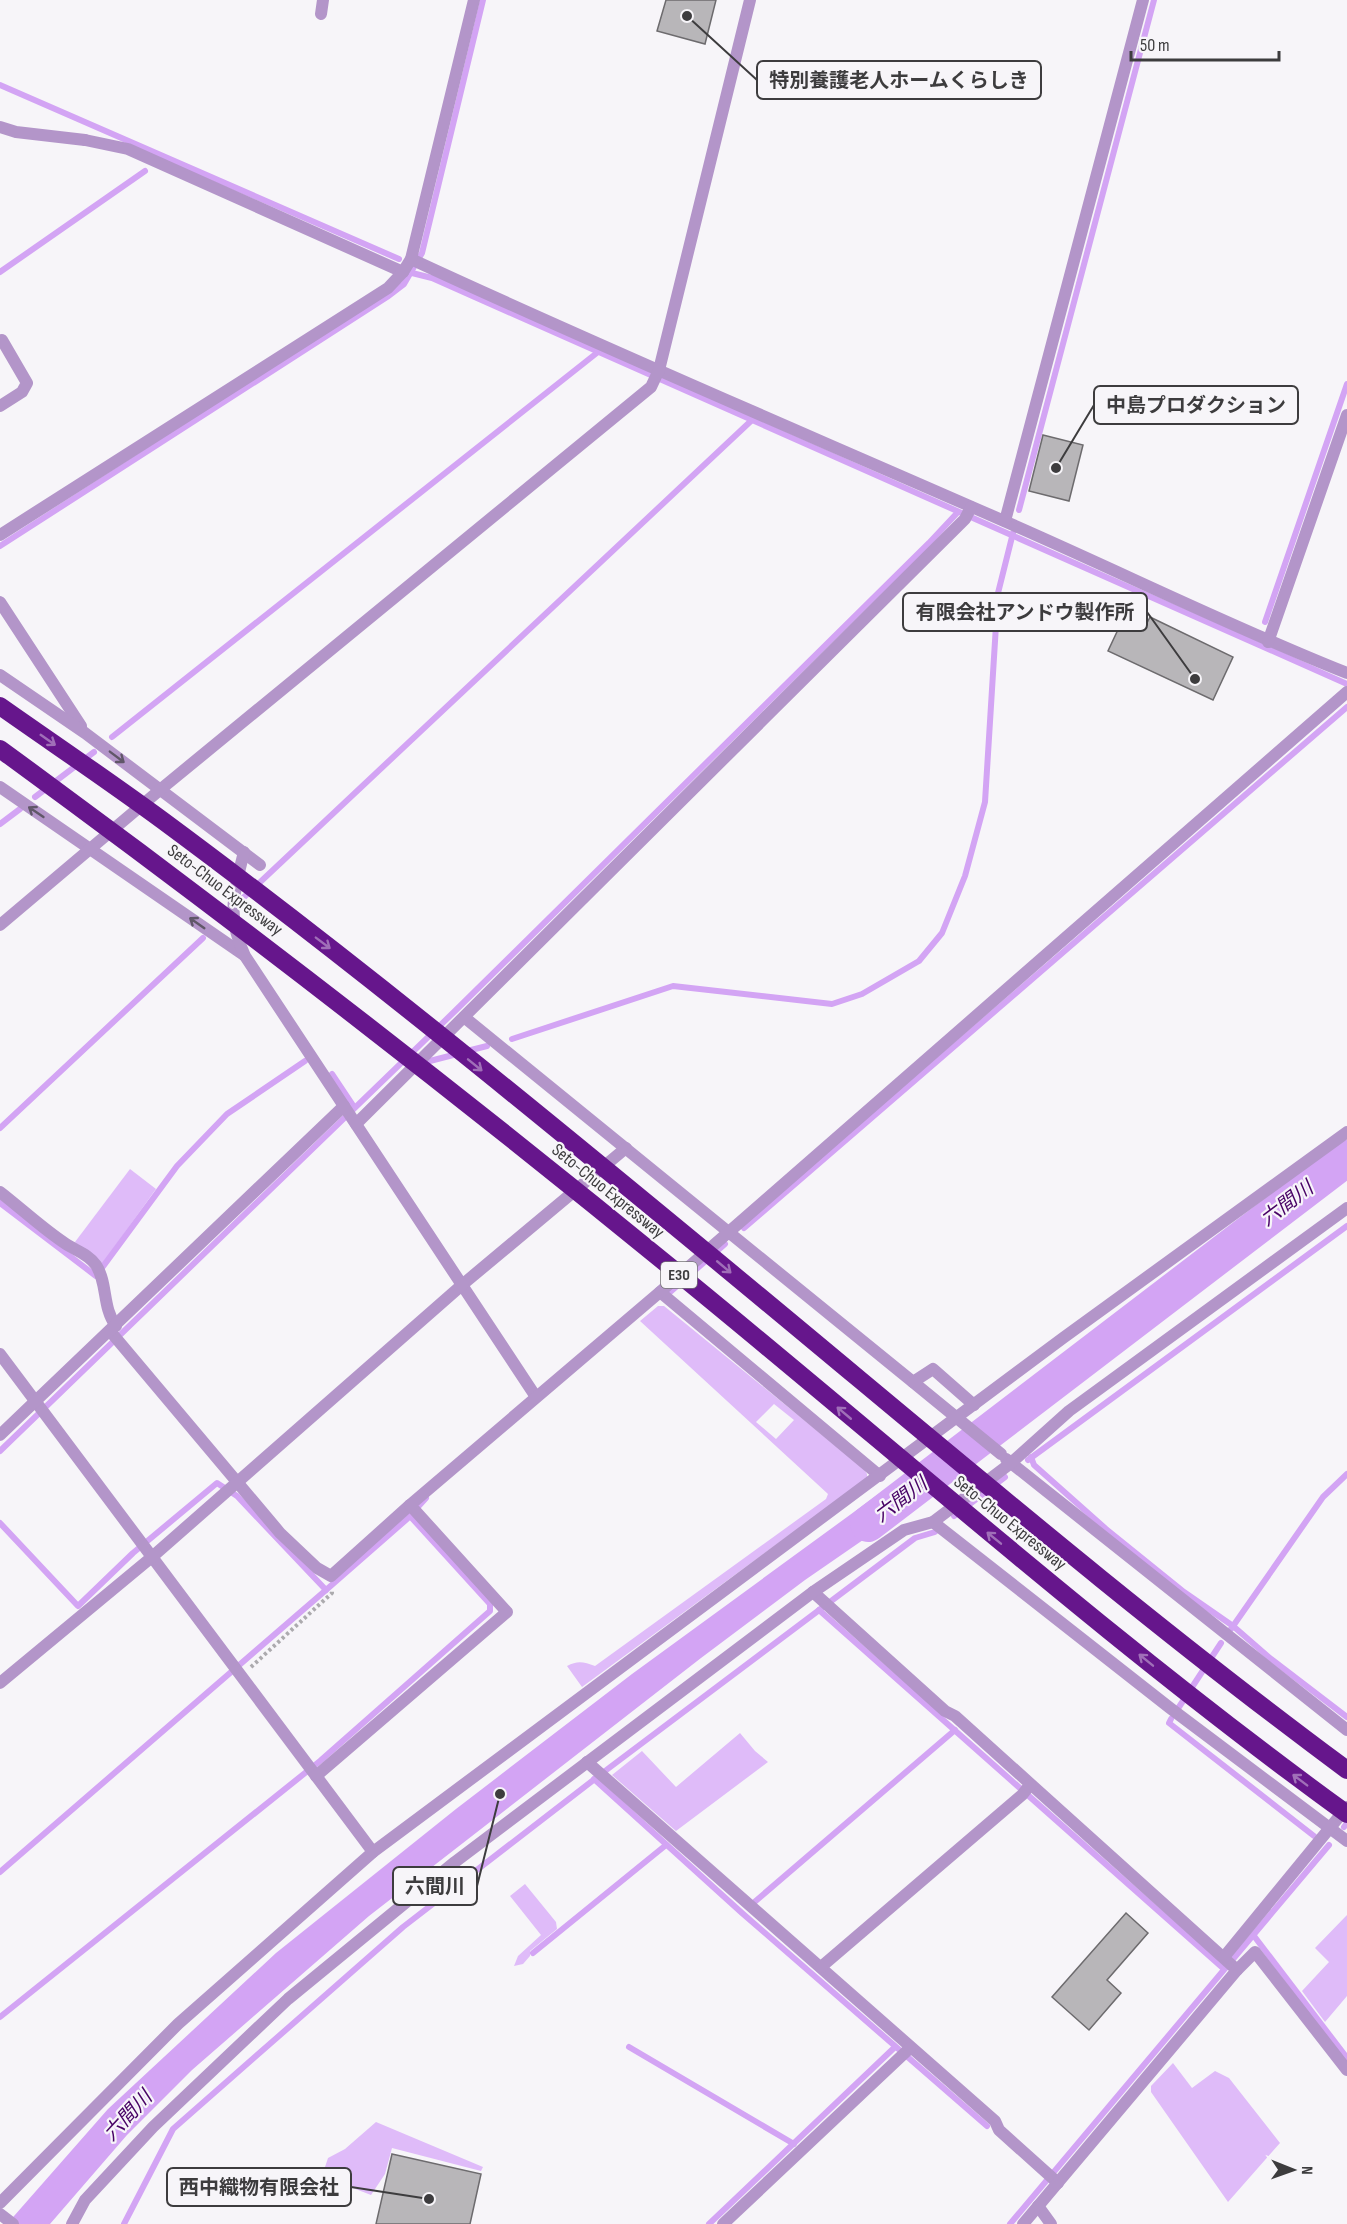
<svg xmlns="http://www.w3.org/2000/svg" width="1347" height="2224" font-family="'Sofia Sans Condensed','Noto Sans JP',sans-serif">
<rect width="100%" height="100%" fill="#f7f5f9"/>
<g fill="#dfbbf9" fill-rule="evenodd">
<path d="M130 1169 156 1189 102 1264 75 1242Z"/>
<path d="M658 1306H664L864 1469 867 1474V1478L582 1687 567 1666C578 1660 584 1662 595 1666L826 1499 828 1494 640 1321ZM774 1404 794 1420 776 1439 756 1422Z"/>
<path d="M740 1733 755 1751 768 1762 676 1831 612 1775 642 1751 676 1787Z"/>
<path d="M525 1884 556 1922 557 1929 530 1951V1956L523 1964 514 1966 518 1956 541 1935 510 1896Z"/>
<path d="M1347 1915V1996L1325 2022 1302 1991 1329 1962 1315 1948Z"/>
<path d="M1173 2063 1192 2088 1215 2071 1229 2078 1280 2143 1228 2202 1151 2092V2086Z"/>
<path d="M376 2122 483 2167 481 2171 392 2148 385 2174 371 2195 322 2176 328 2158 345 2149Z"/>
</g>
<path fill="#d3a4f4" d="M895 1482 918 1502 805 1580 701 1658 369 1916 192 2070 127 2135 50 2224H7L108 2109 276 1953 456 1809 632 1674Z"/>
<g fill="none" stroke-linecap="round" stroke-linejoin="round">
<g stroke="#d3a4f4" stroke-width="6">
<path d="M0 85 399 259"/>
<path d="M0 272 145 171"/>
<path d="M412 273 432 278 1347 684"/>
<path d="M1019 510 1154 0"/>
<path d="M0 546 387 297 404 284 422 253 483 0"/>
<path d="M1265 622 1347 384"/>
<path d="M112 737 598 352"/>
<path d="M35 797 94 752"/>
<path d="M0 824 20 809"/>
<path d="M241 900 752 420"/>
<path d="M512 1039 673 986 832 1004 862 994 919 961 942 933 965 876 985 802 998 593 1013 533"/>
<path d="M467 1051 487 1046"/>
<path d="M426 1062 457 1054"/>
<path d="M332 1074 354 1107"/>
<path d="M0 1128 203 938"/>
<path d="M0 1203 96 1276 177 1166 227 1114 305 1061"/>
<path d="M744 1228 1347 707"/>
<path d="M669 1293 725 1244"/>
<path d="M0 1451 455 1011 929 543 958 512"/>
<path d="M1031 1457 1034 1465 1106 1529 1184 1592 1233 1626 1271 1659 1347 1717"/>
<path d="M1028 1460 1347 1226"/>
<path d="M954 1516 1005 1477"/>
<path d="M0 1523 78 1606 133 1553 217 1483 237 1496 326 1590"/>
<path d="M819 1610 1224 1969"/>
<path d="M1231 1629 1323 1497 1347 1474"/>
<path d="M1179 1707 1221 1643"/>
<path d="M1171 1719 1169 1723 1314 1836"/>
<path d="M594 1779 742 1913 987 2126"/>
<path d="M1344 1827 1347 1823"/>
<path d="M0 1872 326 1590 407 1519 426 1498"/>
<path d="M751 1905 955 1730"/>
<path d="M1254 1936 1347 2058"/>
<path d="M533 1953 666 1845"/>
<path d="M0 2017 320 1761 490 1611V1604L410 1516"/>
<path d="M629 2047 794 2144"/>
<path d="M124 2224 173 2129 403 1927 609 1768 915 1538 935 1532"/>
<path d="M709 2224 895 2047"/>
<path d="M1010 2224 1329 1845"/>
</g>
<path stroke="#d3a4f4" stroke-width="36" d="M868 1524 1347 1158"/>
</g>
<g fill="#b8b6b9" stroke="#6d6b6e" stroke-width="1.5">
<path d="M666 0H716L705 44 657 31Z"/>
<path d="M1043 435 1083 445 1069 501 1029 491Z"/>
<path d="M1150 617 1233 657 1213 700 1108 651 1123 619 1144 629Z"/>
<path d="M1126 1913 1148 1933 1107 1980 1121 1993 1089 2030 1052 1997Z"/>
<path d="M392 2154 481 2174 470 2224H376Z"/>
</g>
<g fill="none" stroke-linecap="round" stroke-linejoin="round">
<path stroke="#acaaae" stroke-width="4" stroke-dasharray="3 3" stroke-linecap="butt" d="M251 1667 332 1593V1590"/>
<g stroke="#b395c9" stroke-width="12">
<path d="M321 14 323 0"/>
<path d="M85 140 128 149 403 272"/>
<path d="M411 259C607 350 806 434 1004 521 1119 571 1231 627 1347 673"/>
<path d="M0 406 22 392 27 383 2 340"/>
<path d="M1005 521 1143 0"/>
<path d="M0 535 388 288 403 272 411 259 474 0"/>
<path d="M0 602 81 726"/>
<path d="M1268 642 1347 415"/>
<path d="M0 675 85 733 260 865"/>
<path d="M0 787 244 955"/>
<path d="M0 925 161 789 651 387 659 370 750 0"/>
<path d="M464 1017 913 1382 933 1369 974 1405"/>
<path d="M356 1124 965 519 971 507"/>
<path d="M0 1192C22 1209 43 1229 66 1244 77 1251 88 1254 96 1265 108 1284 102 1307 116 1326"/>
<path d="M660 1292 880 1476"/>
<path d="M110 1331 280 1533 317 1568 331 1576 410 1505"/>
<path d="M0 1354 373 1852"/>
<path d="M536 1397 462 1285 626 1148"/>
<path d="M0 1435 344 1106"/>
<path d="M1006 1459 1347 1730"/>
<path d="M933 1522 1170 1708 1347 1841"/>
<path d="M813 1592 945 1711 955 1716 1237 1970"/>
<path d="M0 1683 152 1557 462 1285 245 956C226 916 234 892 244 852"/>
<path d="M587 1762 995 2121 999 2130 1058 2183"/>
<path d="M316 1776 507 1612 410 1505 660 1292 1347 692"/>
<path d="M1224 1957 1347 1807"/>
<path d="M821 1967 1022 1795 1030 1785"/>
<path d="M0 2203 178 2024 373 1852 1063 1338 1347 1132"/>
<path d="M1038 2206 1051 2224"/>
<path d="M0 2214 13 2224"/>
<path d="M72 2224 85 2200 153 2127 288 1999 455 1862 813 1592 904 1530 933 1522 1011 1463 1069 1411 1347 1208"/>
<path d="M723 2224 910 2048"/>
<path d="M1023 2224 1237 1970 1255 1952 1347 2070"/>
</g>
<path stroke="#b395c9" stroke-width="12" d="M0 127 16 132 85 140"/>
<path stroke="#b395c9" stroke-width="12" d="M913 1382 1001 1454"/>
<g stroke="#66168c" stroke-width="18">
<path d="M0 706C54 744 109 781 162 820 354 962 539 1114 723 1266 929 1436 1132 1611 1347 1770"/>
<path d="M0 749C237 922 469 1102 696 1288 912 1465 1121 1650 1347 1814"/>
</g>
</g>
<defs><path id="oneway-shaft" d="M-6 0H5M1.5-3L5.5 0L1.5 3" fill="none" stroke-width="1.6" stroke-linecap="round" stroke-linejoin="round" transform="scale(1.5)"/></defs>
<g stroke="#a06fb8">
<use href="#oneway-shaft" transform="translate(48 740) rotate(35)"/>
<use href="#oneway-shaft" transform="translate(323 943) rotate(37)"/>
<use href="#oneway-shaft" transform="translate(475 1065) rotate(39)"/>
<use href="#oneway-shaft" transform="translate(724 1267) rotate(40)"/>
<use href="#oneway-shaft" transform="translate(844 1413) rotate(-140)"/>
<use href="#oneway-shaft" transform="translate(994 1538) rotate(-141)"/>
<use href="#oneway-shaft" transform="translate(1146 1660) rotate(-141)"/>
<use href="#oneway-shaft" transform="translate(1300 1780) rotate(-143)"/>
</g>
<g stroke="#605768">
<use href="#oneway-shaft" transform="translate(117 757) rotate(37)"/>
<use href="#oneway-shaft" transform="translate(36 812) rotate(-146)"/>
<use href="#oneway-shaft" transform="translate(197 923) rotate(-145)"/>
</g>
<g text-anchor="middle" dominant-baseline="central" stroke-width="4.5" stroke-linejoin="round" paint-order="stroke">
<rect fill="#f7f5f9" stroke="#757476" stroke-width="1.5" x="661" y="1262" width="36" height="26" rx="4.5"/>
<g font-size="16" font-weight="bold" fill="#3d3c3e">
<text x="679" y="1275">E30</text>
</g>
<g font-size="18" fill="#3d3c3e" stroke="#f7f5f9">
<text transform="translate(225 890) rotate(37)">Seto-Chuo Expressway</text>
<text transform="translate(608 1191) rotate(39)">Seto-Chuo Expressway</text>
<text transform="translate(1010 1523) rotate(39)">Seto-Chuo Expressway</text>
</g>
<g font-size="20" font-style="italic" fill="#470265" stroke="#f7f5f9">
<text transform="translate(1287 1204) rotate(-37)">六間川</text>
<text transform="translate(901 1500) rotate(-37)">六間川</text>
<text transform="translate(128 2116) rotate(-47)">六間川</text>
</g>
</g>
<path fill="none" stroke="#3d3c3e" stroke-width="2" d="M687 16L757 80M1056 468L1094 405M1195 679L1147 612M500 1794L477 1886M429 2199L351 2187"/>
<g fill="#3d3c3e" stroke="#f7f5f9" stroke-width="2">
<circle cx="687" cy="16" r="6"/>
<circle cx="1056" cy="468" r="6"/>
<circle cx="1195" cy="679" r="6"/>
<circle cx="500" cy="1794" r="6"/>
<circle cx="429" cy="2199" r="6"/>
</g>
<g fill="#f7f5f9" stroke="#3d3c3e" stroke-width="2">
<rect x="757" y="61" width="284" height="38" rx="6"/>
<rect x="1094" y="386" width="204" height="38" rx="6"/>
<rect x="903" y="593" width="244" height="38" rx="6"/>
<rect x="393" y="1867" width="84" height="38" rx="6"/>
<rect x="167" y="2168" width="184" height="38" rx="6"/>
</g>
<g font-size="20" text-anchor="middle" font-weight="bold" fill="#3d3c3e">
<text x="899" y="87">特別養護老人ホームくらしき</text>
<text x="1196" y="412">中島プロダクション</text>
<text x="1025" y="619">有限会社アンドウ製作所</text>
<text x="435" y="1893">六間川</text>
<text x="259" y="2194">西中織物有限会社</text>
</g>
<g transform="translate(1293 2170) rotate(91)" stroke="#f7f5f9" stroke-width="4.5" paint-order="stroke">
<path d="M0-4.5L10 22L0 15L-10 22Z" fill="#3d3c3e"/>
<text y="-9" font-size="16" font-weight="bold" text-anchor="middle" fill="#3d3c3e">N</text>
</g>
<path d="M1131 51v9h148v-9" fill="none" stroke="#3d3c3e" stroke-width="3"/>
<text x="1140" y="51" font-size="18" fill="#3d3c3e" stroke="#f7f5f9" stroke-width="4.5" paint-order="stroke">50 m</text>
</svg>
